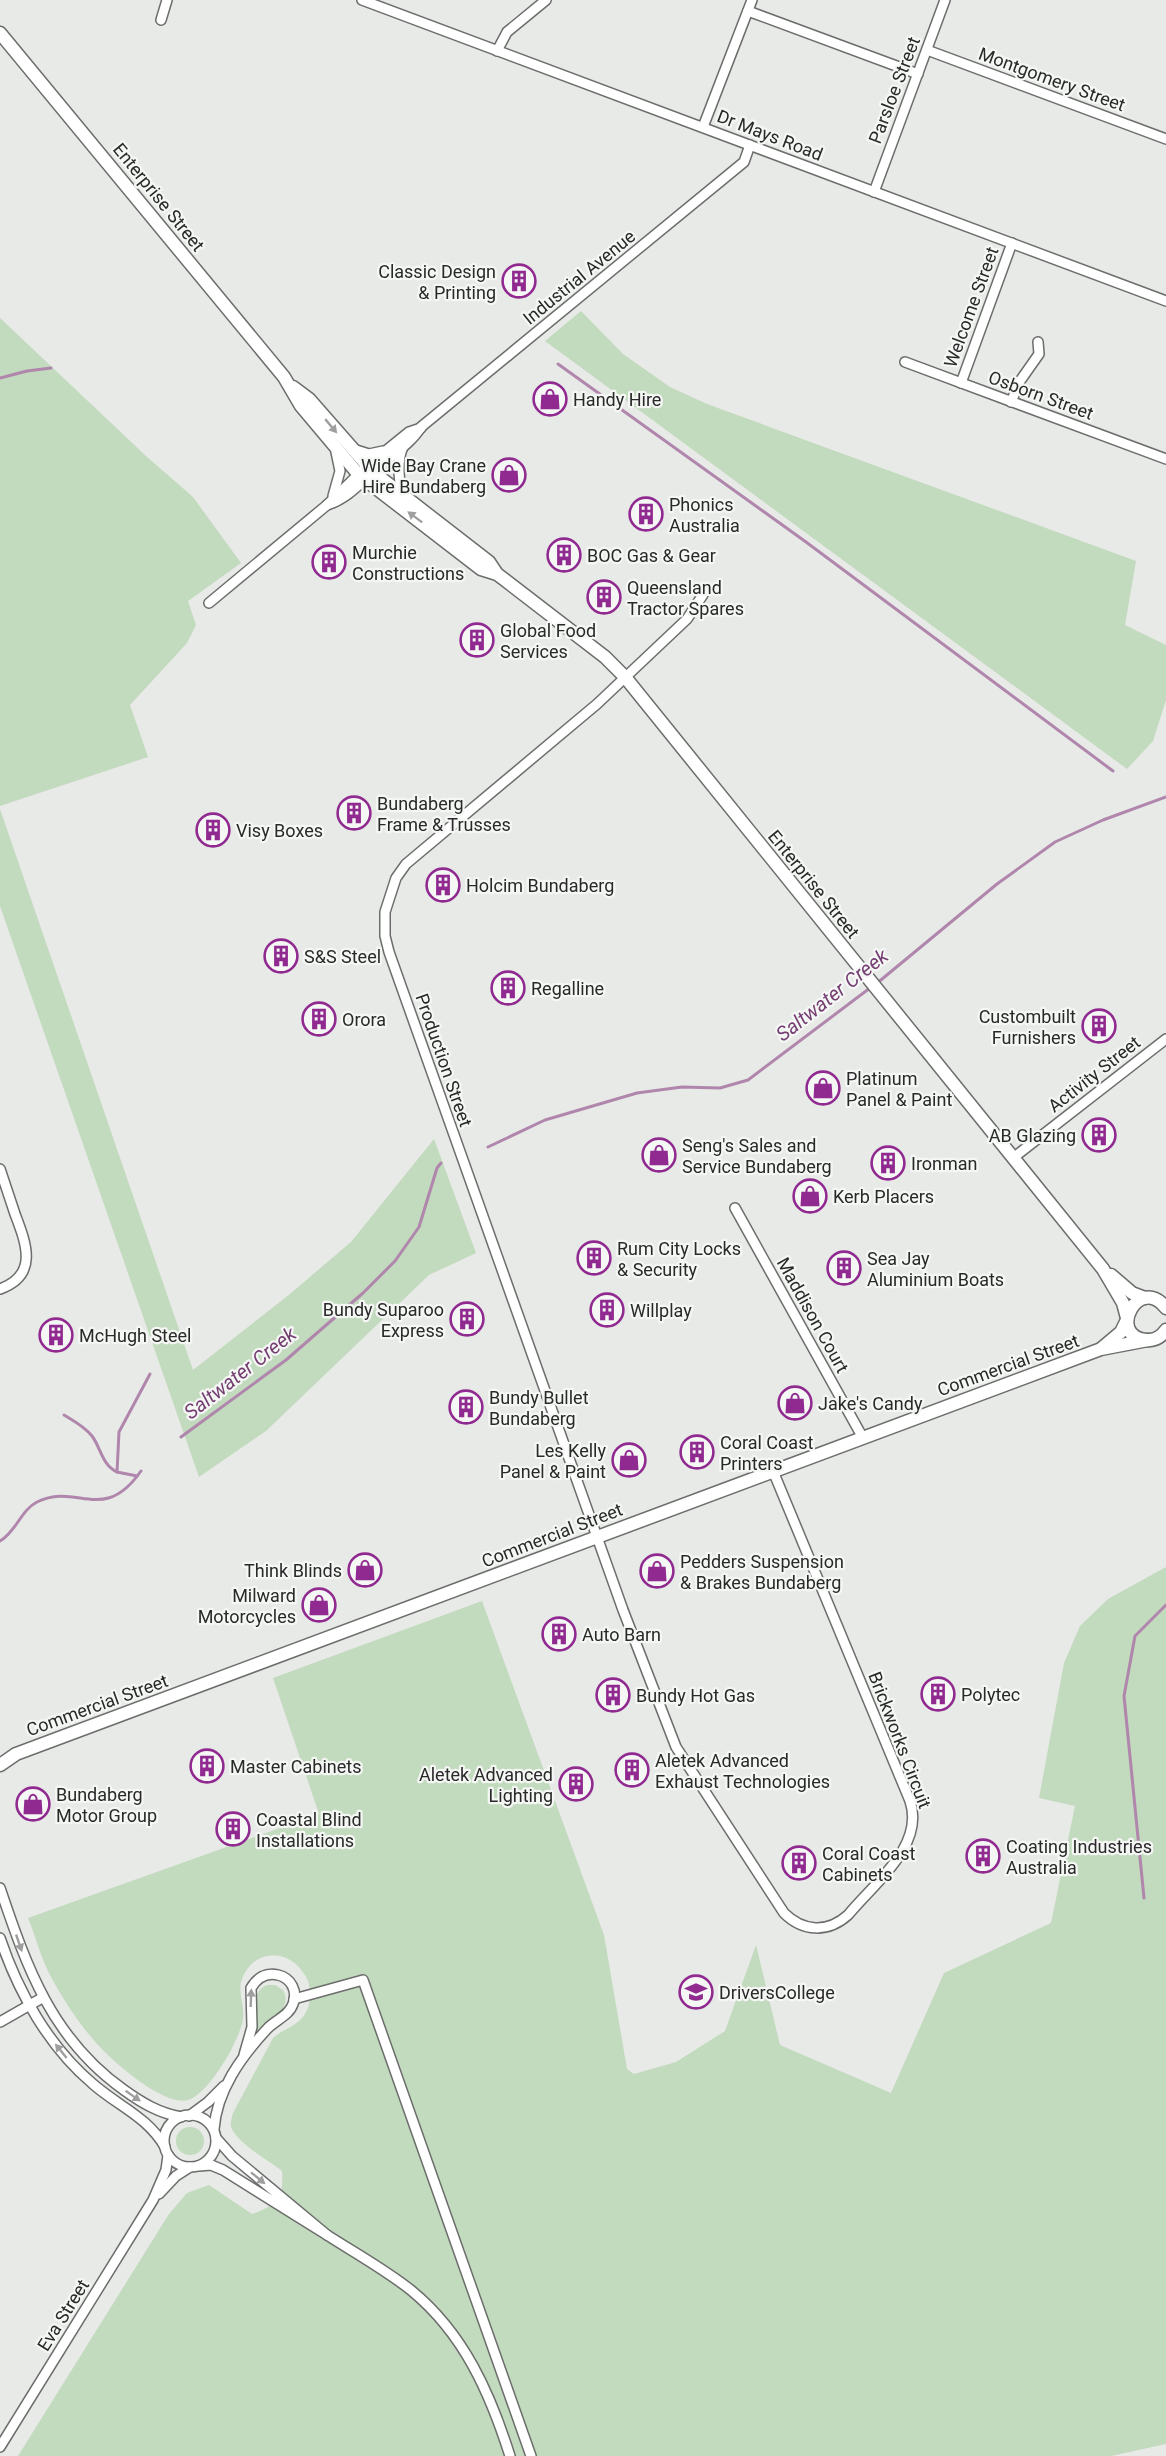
<svg xmlns="http://www.w3.org/2000/svg" width="1166" height="2456" font-family="Roboto,sans-serif">
<rect width="100%" height="100%" fill="#e8eae7"/>
<g fill="#c2dabd">
<path d="M581 311 623 354 670 387 707 404 1136 561 1125 625 1166 645V700L1153 741 1127 769 545 341Z"/>
<path d="M0 318 147 457 193 497 241 563 188 601 196 625 187 643 130 705 148 757 0 806Z"/>
<path d="M0 809 193 1370 290 1294 351 1242 434 1139 476 1253 429 1275 266 1431 199 1477 0 906Z"/>
<path d="M1166 1567V2444L1111 2456H18L169 2214 187 2193 209 2185 252 2214C277 2205 284 2198 282 2171 269 2161 237 2143 231 2127 230 2123 232 2117 233 2113L273 2038C282 2030 291 2028 299 2021 312 2011 313 1987 305 1975 289 1948 254 1948 242 1979 237 1993 245 2005 243 2019 240 2040 209 2094 188 2100 163 2107 107 2057 92 2038 78 2022 61 1996 51 1977 41 1959 36 1937 28 1918L319 1814 273 1678 482 1601 604 1935 627 2069 634 2074 676 2062 725 2031 756 1945 780 2045 891 2093 944 1973 1051 1923 1075 1806 1039 1798 1064 1663 1080 1626 1108 1599Z"/>
<path d="M267 1985H275L283 1990C294 2010 267 2020 256 2034L254 2033C257 2017 249 1992 267 1985Z"/>
<circle cx="190" cy="2141" r="14"/>
</g>
<g fill="none" stroke-linecap="round" stroke-linejoin="round">
<g stroke="#b086ad" stroke-width="3">
<path d="M558 364 806 542 1113 771"/>
<path d="M0 378 27 371 51 368"/>
<path d="M876 984 997 884 1055 842 1103 820 1166 797"/>
<path d="M488 1147 545 1120 637 1093 682 1087 720 1088 748 1080 870 988"/>
<path d="M64 1415C74 1421 84 1426 92 1436 101 1448 102 1465 117 1472"/>
<path d="M181 1437 286 1360 363 1293 395 1261 419 1227 437 1168 441 1163"/>
<path d="M137 1476 117 1472 119 1432 150 1374"/>
<path d="M0 1541C16 1532 21 1510 37 1502 78 1482 103 1525 141 1471"/>
<path d="M1144 1898 1124 1696 1135 1636 1166 1605"/>
</g>
<defs>
<g id="minor">
<path d="M362 0 1166 301"/>
<path d="M748 11 918 74"/>
<path d="M161 20 167 0"/>
<path d="M927 50 1166 139"/>
<path d="M497 51 507 32 546 0"/>
<path d="M703 127 752 0"/>
<path d="M874 192 945 0"/>
<path d="M905 362 1166 459"/>
<path d="M961 383 1012 243"/>
<path d="M1011 402 1020 381 1039 354 1038 342"/>
<path d="M403 447C397 459 398 484 404 495"/>
<path d="M353 449 369 454 383 451"/>
<path d="M333 496 340 471 336 452"/>
<path d="M327 505C349 498 362 481 380 466 394 454 411 443 421 427L744 162 750 145"/>
<path d="M706 590 687 619 597 704 406 864 396 878 385 912V936L389 952 623 1610 676 1747 784 1913C803 1932 828 1933 848 1915 874 1883 925 1846 910 1801L773 1471"/>
<path d="M209 603 327 505 367 466 409 432 421 428"/>
<path d="M1013 1158 1166 1039"/>
<path d="M0 1169C5 1184 10 1199 15 1214 26 1243 39 1275 0 1289"/>
<path d="M735 1208 863 1438"/>
<path d="M0 1888C27 1968 52 2039 124 2090 142 2103 159 2113 181 2117"/>
<path d="M0 1938C18 1992 49 2047 93 2084 118 2106 148 2117 165 2147"/>
<path d="M294 1999 363 1980 531 2456"/>
<path d="M0 2022 42 1998"/>
<circle cx="190" cy="2141" r="26"/>
<path d="M189 2116 208 2102 224 2086"/>
<path d="M214 2129C217 2090 241 2057 267 2029 275 2020 289 2016 293 2004 298 1991 291 1978 278 1975 266 1972 257 1978 251 1988L252 2027 244 2055"/>
<path d="M199 2166 211 2165 223 2170 327 2235 232 2156 216 2138"/>
<path d="M159 2194 176 2176 190 2167"/>
<path d="M327 2235C355 2253 386 2270 412 2291 464 2334 490 2393 510 2456"/>
<path d="M0 2447 153 2200 166 2170 168 2155"/>
</g>
<g id="tertiary">
<path d="M0 33 284 377 301 406 359 475 481 569 497 574 505 580 605 657 625 677 1103 1269 1123 1303 1127 1318"/>
<path d="M293 387 309 399 373 472 489 562 497 574"/>
<path d="M1111 1275 1132 1293 1145 1298"/>
<path d="M1166 1308C1139 1273 1106 1336 1146 1340 1155 1341 1161 1337 1166 1330"/>
<path d="M1102 1348 1121 1332 1127 1320"/>
<path d="M0 1765 16 1754 1101 1349 1148 1340"/>
</g>
</defs>
<use href="#minor" stroke="#6c6e6c" stroke-width="12"/>
<use href="#tertiary" stroke="#6c6e6c" stroke-width="15"/>
<use href="#minor" stroke="#fff" stroke-width="9"/>
<use href="#tertiary" stroke="#fff" stroke-width="12"/>
</g>
<defs><path id="oneway-solid" d="M-6-.8H1V-3.2L6.5 0L1 3.2V.8H-6Z" transform="scale(1.5)"/></defs>
<g fill="#9e9f9e">
<use href="#oneway-solid" transform="translate(331 426) rotate(50)"/>
<use href="#oneway-solid" transform="translate(415 517) rotate(-143)"/>
<use href="#oneway-solid" transform="translate(19 1943) rotate(71)"/>
<use href="#oneway-solid" transform="translate(251 1998) rotate(-88)"/>
<use href="#oneway-solid" transform="translate(61 2051) rotate(-129)"/>
<use href="#oneway-solid" transform="translate(133 2096) rotate(35)"/>
<use href="#oneway-solid" transform="translate(258 2178) rotate(39)"/>
</g>
<defs>
<symbol id="building-ring" viewBox="-11 -11 22 22"><circle r="9.5" fill="#f5f7f5" stroke="#902a90" stroke-width="1.5"/><path d="M-4-6H4V6H1V3H-1V6H-4ZM-2.5-4.3h1.7v1.8h-1.7ZM.8-4.3h1.7v1.8H.8ZM-2.5-1h1.7V.8h-1.7ZM.8-1h1.7V.8H.8Z" fill="#902a90"/></symbol>
<symbol id="shop-ring" viewBox="-11 -11 22 22"><circle r="9.5" fill="#f5f7f5" stroke="#902a90" stroke-width="1.5"/><path d="M-5-2.5h2.3a2.7 3.5 0 0 1 5.4 0H5L5.5 6h-11ZM-1.5-2.5h3a1.5 2.3 0 0 0-3 0Z" fill="#902a90"/></symbol>
<symbol id="school-ring" viewBox="-11 -11 22 22"><circle r="9.5" fill="#f5f7f5" stroke="#902a90" stroke-width="1.5"/><path d="M0-5L7-2L0 1L-7-2ZM-4 1L0 2.5L4 1V4Q0 6-4 4Z" fill="#902a90"/></symbol>
</defs>
<g fill-rule="evenodd">
<use href="#building-ring" x="500" y="262" width="38" height="38"/>
<use href="#shop-ring" x="531" y="380" width="38" height="38"/>
<use href="#shop-ring" x="490" y="456" width="38" height="38"/>
<use href="#building-ring" x="627" y="495" width="38" height="38"/>
<use href="#building-ring" x="545" y="536" width="38" height="38"/>
<use href="#building-ring" x="310" y="543" width="38" height="38"/>
<use href="#building-ring" x="585" y="578" width="38" height="38"/>
<use href="#building-ring" x="458" y="621" width="38" height="38"/>
<use href="#building-ring" x="335" y="794" width="38" height="38"/>
<use href="#building-ring" x="194" y="811" width="38" height="38"/>
<use href="#building-ring" x="424" y="866" width="38" height="38"/>
<use href="#building-ring" x="262" y="937" width="38" height="38"/>
<use href="#building-ring" x="489" y="969" width="38" height="38"/>
<use href="#building-ring" x="300" y="1000" width="38" height="38"/>
<use href="#building-ring" x="1080" y="1007" width="38" height="38"/>
<use href="#shop-ring" x="804" y="1069" width="38" height="38"/>
<use href="#building-ring" x="1080" y="1116" width="38" height="38"/>
<use href="#shop-ring" x="640" y="1136" width="38" height="38"/>
<use href="#building-ring" x="869" y="1144" width="38" height="38"/>
<use href="#shop-ring" x="791" y="1177" width="38" height="38"/>
<use href="#building-ring" x="575" y="1239" width="38" height="38"/>
<use href="#building-ring" x="825" y="1249" width="38" height="38"/>
<use href="#building-ring" x="588" y="1291" width="38" height="38"/>
<use href="#building-ring" x="448" y="1300" width="38" height="38"/>
<use href="#building-ring" x="37" y="1316" width="38" height="38"/>
<use href="#shop-ring" x="776" y="1384" width="38" height="38"/>
<use href="#building-ring" x="447" y="1388" width="38" height="38"/>
<use href="#building-ring" x="678" y="1433" width="38" height="38"/>
<use href="#shop-ring" x="610" y="1441" width="38" height="38"/>
<use href="#shop-ring" x="346" y="1551" width="38" height="38"/>
<use href="#shop-ring" x="638" y="1552" width="38" height="38"/>
<use href="#shop-ring" x="300" y="1586" width="38" height="38"/>
<use href="#building-ring" x="540" y="1615" width="38" height="38"/>
<use href="#building-ring" x="919" y="1675" width="38" height="38"/>
<use href="#building-ring" x="594" y="1676" width="38" height="38"/>
<use href="#building-ring" x="188" y="1747" width="38" height="38"/>
<use href="#building-ring" x="613" y="1751" width="38" height="38"/>
<use href="#building-ring" x="557" y="1765" width="38" height="38"/>
<use href="#shop-ring" x="14" y="1785" width="38" height="38"/>
<use href="#building-ring" x="214" y="1810" width="38" height="38"/>
<use href="#building-ring" x="964" y="1837" width="38" height="38"/>
<use href="#building-ring" x="780" y="1844" width="38" height="38"/>
<use href="#school-ring" x="677" y="1973" width="38" height="38"/>
</g>
<g text-anchor="middle" dominant-baseline="central" stroke-width="4.5" stroke-linejoin="round" paint-order="stroke">
<g font-size="18" fill="#282928" stroke="#f5f7f5">
<text transform="translate(1052 79) rotate(20)">Montgomery Street</text>
<text transform="translate(894 90) rotate(-69)">Parsloe Street</text>
<text transform="translate(770 135) rotate(21)">Dr Mays Road</text>
<text transform="translate(159 197) rotate(51)">Enterprise Street</text>
<text transform="translate(579 277) rotate(-39)">Industrial Avenue</text>
<text transform="translate(971 307) rotate(-70)">Welcome Street</text>
<text transform="translate(1041 395) rotate(20)">Osborn Street</text>
<text transform="translate(814 884) rotate(51)">Enterprise Street</text>
<text transform="translate(444 1060) rotate(71)">Production Street</text>
<text transform="translate(1094 1074) rotate(-38)">Activity Street</text>
<text transform="translate(813 1315) rotate(61)">Maddison Court</text>
<text transform="translate(1008 1365) rotate(-20)">Commercial Street</text>
<text transform="translate(552 1535) rotate(-21)">Commercial Street</text>
<text transform="translate(97 1705) rotate(-20)">Commercial Street</text>
<text transform="translate(900 1740) rotate(69)">Brickworks Circuit</text>
<text transform="translate(63 2315) rotate(-58)">Eva Street</text>
</g>
<g font-size="18" fill="#282928" stroke="#f5f7f5" text-anchor="start">
<text x="496" y="271" text-anchor="end">Classic Design<tspan x="496" dy="21">&amp; Printing</tspan></text>
<text x="573" y="399">Handy Hire</text>
<text x="486" y="465" text-anchor="end">Wide Bay Crane<tspan x="486" dy="21">Hire Bundaberg</tspan></text>
<text x="669" y="504">Phonics<tspan x="669" dy="21">Australia</tspan></text>
<text x="352" y="552">Murchie<tspan x="352" dy="21">Constructions</tspan></text>
<text x="587" y="555">BOC Gas &amp; Gear</text>
<text x="627" y="587">Queensland<tspan x="627" dy="21">Tractor Spares</tspan></text>
<text x="500" y="630">Global Food<tspan x="500" dy="21">Services</tspan></text>
<text x="377" y="803">Bundaberg<tspan x="377" dy="21">Frame &amp; Trusses</tspan></text>
<text x="236" y="830">Visy Boxes</text>
<text x="466" y="885">Holcim Bundaberg</text>
<text x="304" y="956">S&amp;S Steel</text>
<text x="531" y="988">Regalline</text>
<text x="1076" y="1016" text-anchor="end">Custombuilt<tspan x="1076" dy="21">Furnishers</tspan></text>
<text x="342" y="1019">Orora</text>
<text x="846" y="1078">Platinum<tspan x="846" dy="21">Panel &amp; Paint</tspan></text>
<text x="1076" y="1135" text-anchor="end">AB Glazing</text>
<text x="682" y="1145">Seng's Sales and<tspan x="682" dy="21">Service Bundaberg</tspan></text>
<text x="911" y="1163">Ironman</text>
<text x="833" y="1196">Kerb Placers</text>
<text x="617" y="1248">Rum City Locks<tspan x="617" dy="21">&amp; Security</tspan></text>
<text x="867" y="1258">Sea Jay<tspan x="867" dy="21">Aluminium Boats</tspan></text>
<text x="444" y="1309" text-anchor="end">Bundy Suparoo<tspan x="444" dy="21">Express</tspan></text>
<text x="630" y="1310">Willplay</text>
<text x="79" y="1335">McHugh Steel</text>
<text x="489" y="1397">Bundy Bullet<tspan x="489" dy="21">Bundaberg</tspan></text>
<text x="818" y="1403">Jake's Candy</text>
<text x="720" y="1442">Coral Coast<tspan x="720" dy="21">Printers</tspan></text>
<text x="606" y="1450" text-anchor="end">Les Kelly<tspan x="606" dy="21">Panel &amp; Paint</tspan></text>
<text x="680" y="1561">Pedders Suspension<tspan x="680" dy="21">&amp; Brakes Bundaberg</tspan></text>
<text x="342" y="1570" text-anchor="end">Think Blinds</text>
<text x="296" y="1595" text-anchor="end">Milward<tspan x="296" dy="21">Motorcycles</tspan></text>
<text x="582" y="1634">Auto Barn</text>
<text x="961" y="1694">Polytec</text>
<text x="636" y="1695">Bundy Hot Gas</text>
<text x="655" y="1760">Aletek Advanced<tspan x="655" dy="21">Exhaust Technologies</tspan></text>
<text x="230" y="1766">Master Cabinets</text>
<text x="553" y="1774" text-anchor="end">Aletek Advanced<tspan x="553" dy="21">Lighting</tspan></text>
<text x="56" y="1794">Bundaberg<tspan x="56" dy="21">Motor Group</tspan></text>
<text x="256" y="1819">Coastal Blind<tspan x="256" dy="21">Installations</tspan></text>
<text x="1006" y="1846">Coating Industries<tspan x="1006" dy="21">Australia</tspan></text>
<text x="822" y="1853">Coral Coast<tspan x="822" dy="21">Cabinets</tspan></text>
<text x="719" y="1992">DriversCollege</text>
</g>
<g font-size="20" font-style="italic" fill="#743e72" stroke="#f5f7f5">
<text transform="translate(832 995) rotate(-38)">Saltwater Creek</text>
<text transform="translate(240 1373) rotate(-38)">Saltwater Creek</text>
</g>
</g>
</svg>
